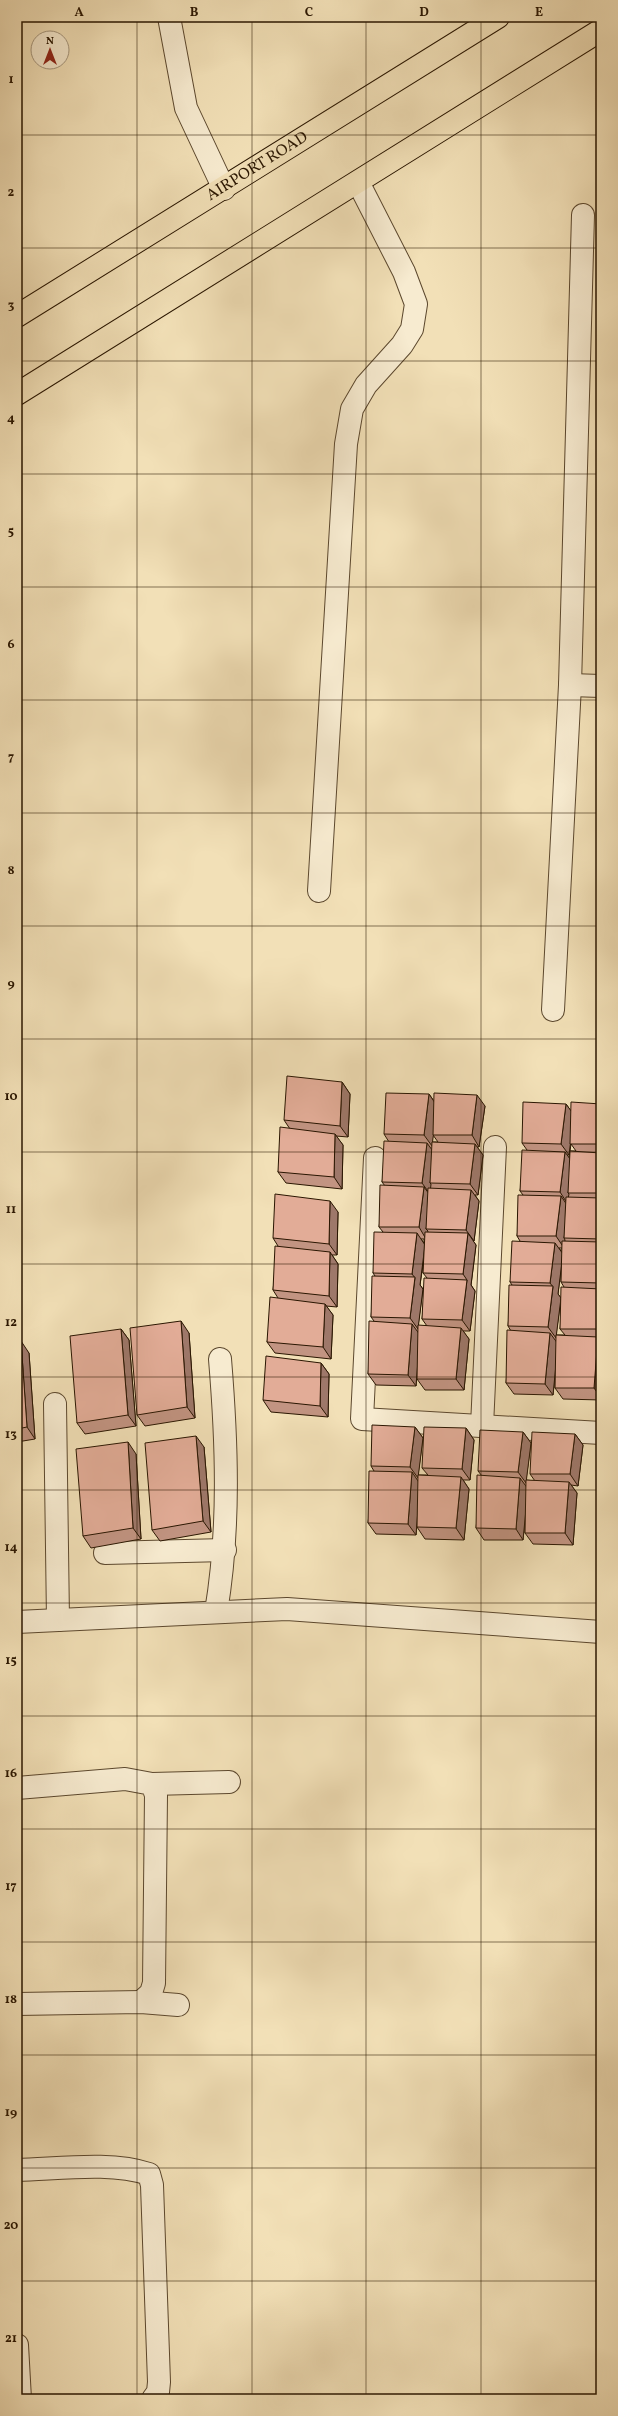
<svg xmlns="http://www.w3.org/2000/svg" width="618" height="2416" font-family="Vollkorn,serif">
<rect width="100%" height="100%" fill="#f2e0b7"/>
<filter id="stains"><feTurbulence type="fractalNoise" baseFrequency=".005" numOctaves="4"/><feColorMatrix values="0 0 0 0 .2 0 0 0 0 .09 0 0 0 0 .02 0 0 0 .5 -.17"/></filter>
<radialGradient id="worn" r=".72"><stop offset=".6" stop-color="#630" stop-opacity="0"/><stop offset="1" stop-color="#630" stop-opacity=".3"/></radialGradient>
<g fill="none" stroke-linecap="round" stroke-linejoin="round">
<defs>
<g id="minor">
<path d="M169 17 186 108 224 189"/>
<path d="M570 685 601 686"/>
<path d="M319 891 346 444 352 409 366 385 402 345 412 329 416 304 404 272 358 182"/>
<path d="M553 1010 570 685 583 215"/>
<path d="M375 1158 362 1419 601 1433"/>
<path d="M55 1404 58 1620"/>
<path d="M482 1426 495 1147"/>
<path d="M105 1553 225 1550"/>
<path d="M216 1612C230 1528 227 1444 220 1359"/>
<path d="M17 1622 287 1609 601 1632"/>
<path d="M152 1784 229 1782"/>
<path d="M17 1788 125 1779 152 1784 156 1795 154 1983 151 1993 141 2002"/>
<path d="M17 2004 141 2002 178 2005"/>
<path d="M17 2170C58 2169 111 2161 149 2174L152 2185 159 2382 158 2392 153 2399"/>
<path d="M17 2345 20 2399"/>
</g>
<g id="major">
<path id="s1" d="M17 316 498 17"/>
<path d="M17 394 601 30"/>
</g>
</defs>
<use href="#minor" stroke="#5c482e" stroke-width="24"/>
<use href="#major" stroke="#2a1601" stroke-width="24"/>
<use href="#minor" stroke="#f7ebd0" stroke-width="22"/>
<use href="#major" stroke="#f2e0b7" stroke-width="22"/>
</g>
<g fill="#c29482" stroke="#2a1601" fill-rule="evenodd">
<path d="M342 1082 350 1094 348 1137 336 1136 343 1145 342 1189 286 1183 278 1172 290 1129 284 1120Z"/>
<path d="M429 1094 434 1101 485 1106 479 1147H477L483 1155 478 1195H475L479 1201 474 1241H473L476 1245 471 1285 475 1291 470 1331H463L469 1339 464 1390H425L417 1379 418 1366 416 1386 376 1385 368 1374 374 1321 371 1317 375 1276 373 1273 383 1232 379 1227 385 1186 382 1182 389 1142 384 1134ZM433 1135 438 1142H432ZM421 1239H424V1243ZM424 1258 423 1273 427 1278 422 1319 427 1326H418L423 1289 420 1285Z"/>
<path d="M566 1104 571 1111 601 1104V1400L563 1399 555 1388V1375L553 1395 514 1394 506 1383 511 1331 508 1326 512 1285 510 1282 520 1241 517 1236 523 1195 520 1191 527 1150 522 1143ZM571 1144 576 1151H570ZM570 1151 569 1159 567 1155H569ZM559 1248H562V1252ZM561 1267V1282L564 1287 560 1329 565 1335H556L561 1298 558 1294Z"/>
<path d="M338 1212 337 1255H332L338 1264 337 1307 326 1306 333 1315 331 1359 275 1353 267 1342 278 1298 273 1290 278 1246 273 1238Z"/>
<path d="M121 1329 129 1340 136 1426 85 1434 77 1423Z"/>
<path d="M189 1333 195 1418 145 1426 137 1415Z"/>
<path d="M17 1342 29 1353 35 1439 17 1442Z"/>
<path d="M321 1363 329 1374 328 1417 271 1412 263 1400Z"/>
<path d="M415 1427 423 1438 418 1475H428L422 1468 466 1428 474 1440 470 1480H463L469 1489 464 1540 425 1539 417 1527 418 1515 416 1535 376 1534 368 1523 374 1471 371 1466Z"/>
<path d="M523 1432 531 1443 526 1480 535 1481 530 1474 575 1434 583 1445 578 1486 571 1485 577 1493 573 1545 533 1544 525 1533V1520L523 1540H484L476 1528 482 1476 478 1471Z"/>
<path d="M204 1447 211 1532 160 1541 152 1530Z"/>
<path d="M136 1454 141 1539 91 1548 83 1536Z"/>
</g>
<g fill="#9e786a" stroke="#2a1601">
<path d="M342 1082 350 1094 348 1137 340 1126Z"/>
<path d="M429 1094 437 1106 432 1146 424 1135Z"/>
<path d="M477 1095 485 1106 479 1147 472 1135Z"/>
<path d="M566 1104 574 1115 569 1155 561 1144Z"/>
<path d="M335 1134 343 1145 342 1189 334 1177Z"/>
<path d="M427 1143 435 1154 430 1183 431 1184 430 1194 422 1183Z"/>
<path d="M475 1144 483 1155 478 1195 470 1184Z"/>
<path d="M565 1152 573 1163 568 1193 569 1194 567 1203 560 1192Z"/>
<path d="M424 1187 432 1198 426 1229 428 1231 426 1239 419 1227Z"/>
<path d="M471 1190 479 1201 474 1241 466 1230Z"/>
<path d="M561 1196 569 1208 564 1238 565 1240 564 1248 556 1236Z"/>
<path d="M330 1201 338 1212 337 1255 329 1244Z"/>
<path d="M417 1233 425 1245 420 1285 423 1289 418 1329 410 1318 415 1278 412 1274Z"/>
<path d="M468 1233 476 1245 471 1285 475 1291 470 1331 462 1320 467 1280 463 1274Z"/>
<path d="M555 1243 563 1254 558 1294 561 1298 556 1338 548 1327 553 1287 550 1283Z"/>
<path d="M330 1252 338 1264 337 1307 329 1296Z"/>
<path d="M325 1304 333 1315 331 1359 323 1347Z"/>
<path d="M601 1316V1331L600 1329Z"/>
<path d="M181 1321 189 1333 195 1418 187 1407Z"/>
<path d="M412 1324 420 1335 416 1386 408 1375Z"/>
<path d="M461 1328 469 1339 464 1390 456 1379Z"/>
<path d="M121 1329 129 1340 136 1426 128 1415Z"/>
<path d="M550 1333 558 1344 553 1395 545 1384Z"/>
<path d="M598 1337 601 1341V1398L594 1388Z"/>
<path d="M21 1341 29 1353 35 1439 27 1427Z"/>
<path d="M321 1363 329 1374 328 1417 320 1406Z"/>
<path d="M415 1427 423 1438 418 1478 410 1467Z"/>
<path d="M466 1428 474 1440 470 1480 462 1469Z"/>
<path d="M523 1432 531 1443 526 1483 518 1472Z"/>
<path d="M575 1434 583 1445 578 1486 570 1474Z"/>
<path d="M196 1436 204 1447 211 1532 203 1521Z"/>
<path d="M128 1442 136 1454 141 1539 133 1528Z"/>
<path d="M412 1472 420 1484 416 1535 408 1524Z"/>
<path d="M461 1477 469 1489 464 1540 456 1528Z"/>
<path d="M520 1478 528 1489 523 1540 516 1529Z"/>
<path d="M569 1482 577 1493 573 1545 565 1533Z"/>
</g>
<g fill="#e2ac97" stroke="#2a1601">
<path d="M287 1076 342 1082 340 1126 284 1120Z"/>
<path d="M386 1093 429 1094 424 1135 384 1134Z"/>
<path d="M434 1093 477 1095 472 1135H433Z"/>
<path d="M523 1102 566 1104 561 1144 522 1143Z"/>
<path d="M571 1102 601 1104V1144H570Z"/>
<path d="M280 1127 335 1134 334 1177 278 1172Z"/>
<path d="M384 1141 427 1143 422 1183 382 1182Z"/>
<path d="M432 1142 475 1144 470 1184 430 1183Z"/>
<path d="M522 1150 565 1152 560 1192 520 1191Z"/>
<path d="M570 1151 601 1153V1193H568Z"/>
<path d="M380 1185 424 1187 419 1227H379Z"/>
<path d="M428 1188 471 1190 466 1230 426 1229Z"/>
<path d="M275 1194 330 1201 329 1244 273 1238Z"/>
<path d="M518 1195 561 1196 556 1236H517Z"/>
<path d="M566 1197 601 1198V1239L564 1238Z"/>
<path d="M374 1232 417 1233 412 1274 373 1273Z"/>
<path d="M425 1232 468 1233 463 1274 423 1273Z"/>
<path d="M512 1241 555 1243 550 1283 510 1282Z"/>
<path d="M562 1241 601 1242V1276L600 1283 561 1282Z"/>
<path d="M275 1246 330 1252 329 1296 273 1290Z"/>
<path d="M372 1276 415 1277 410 1318 371 1317Z"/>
<path d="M424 1278 467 1280 462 1320 422 1319Z"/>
<path d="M509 1285 553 1286 548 1327 508 1326Z"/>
<path d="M561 1287 601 1289V1316L600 1329H560Z"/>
<path d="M270 1297 325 1304 323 1347 267 1342Z"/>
<path d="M181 1321 187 1407 137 1415 130 1328Z"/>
<path d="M369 1321 412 1324 408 1375 368 1374Z"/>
<path d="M418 1325 461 1328 456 1379H417Z"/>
<path d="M121 1329 128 1415 77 1423 70 1336Z"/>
<path d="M507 1330 550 1333 545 1384 506 1383Z"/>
<path d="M556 1335 598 1337 594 1388H555Z"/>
<path d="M21 1341 27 1427 17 1429V1342Z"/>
<path d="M266 1356 321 1363 320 1406 263 1400Z"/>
<path d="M372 1425 415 1427 410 1467 371 1466Z"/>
<path d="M424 1427 466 1428 462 1469 422 1468Z"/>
<path d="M480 1430 523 1432 518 1472 478 1471Z"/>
<path d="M532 1432 575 1434 570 1474H530Z"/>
<path d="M196 1436 203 1521 152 1530 145 1443Z"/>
<path d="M128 1442 133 1528 83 1536 76 1449Z"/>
<path d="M369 1471 412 1472 408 1524 368 1523Z"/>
<path d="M418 1475 461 1477 456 1528 417 1527Z"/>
<path d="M477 1475 520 1478 516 1529 476 1528Z"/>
<path d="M526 1480 569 1482 565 1533H525Z"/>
</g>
<path fill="none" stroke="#2a1601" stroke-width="1" stroke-opacity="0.55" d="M137 17V2399M252 17V2399M366 17V2399M481 17V2399M17 135H601M17 248H601M17 361H601M17 474H601M17 587H601M17 700H601M17 813H601M17 926H601M17 1039H601M17 1152H601M17 1264H601M17 1377H601M17 1490H601M17 1603H601M17 1716H601M17 1829H601M17 1942H601M17 2055H601M17 2168H601M17 2281H601"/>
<g text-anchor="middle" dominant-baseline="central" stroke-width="3" stroke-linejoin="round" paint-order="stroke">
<g font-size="16" fill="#2a1601" stroke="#f7ebd0">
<text stroke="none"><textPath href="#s1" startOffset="283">AIRPORT ROAD</textPath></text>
</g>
</g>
<rect width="618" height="2416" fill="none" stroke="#f2e0b7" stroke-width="44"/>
<g transform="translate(50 50)"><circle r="19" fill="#f7ebd0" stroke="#a5967d"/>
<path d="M0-3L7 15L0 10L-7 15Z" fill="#8f2418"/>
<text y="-6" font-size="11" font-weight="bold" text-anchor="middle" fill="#2a1601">N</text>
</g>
<rect x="22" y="22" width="574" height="2372" fill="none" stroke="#2a1601" stroke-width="1.5"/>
<g font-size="13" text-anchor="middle" font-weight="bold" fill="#2a1601">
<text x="79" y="16">A</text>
<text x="194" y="16">B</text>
<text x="309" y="16">C</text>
<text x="424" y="16">D</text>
<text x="539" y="16">E</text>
<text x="11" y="83">1</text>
<text x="11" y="196">2</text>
<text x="11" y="309">3</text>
<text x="11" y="422">4</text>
<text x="11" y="535">5</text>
<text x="11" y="648">6</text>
<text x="11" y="761">7</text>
<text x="11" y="874">8</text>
<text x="11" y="987">9</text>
<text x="11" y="1100">10</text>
<text x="11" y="1213">11</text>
<text x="11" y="1326">12</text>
<text x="11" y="1438">13</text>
<text x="11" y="1551">14</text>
<text x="11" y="1664">15</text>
<text x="11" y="1777">16</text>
<text x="11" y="1890">17</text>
<text x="11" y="2003">18</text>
<text x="11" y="2116">19</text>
<text x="11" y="2229">20</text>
<text x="11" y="2342">21</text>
</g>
<rect width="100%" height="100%" filter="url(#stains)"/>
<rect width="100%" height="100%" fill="url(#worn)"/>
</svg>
